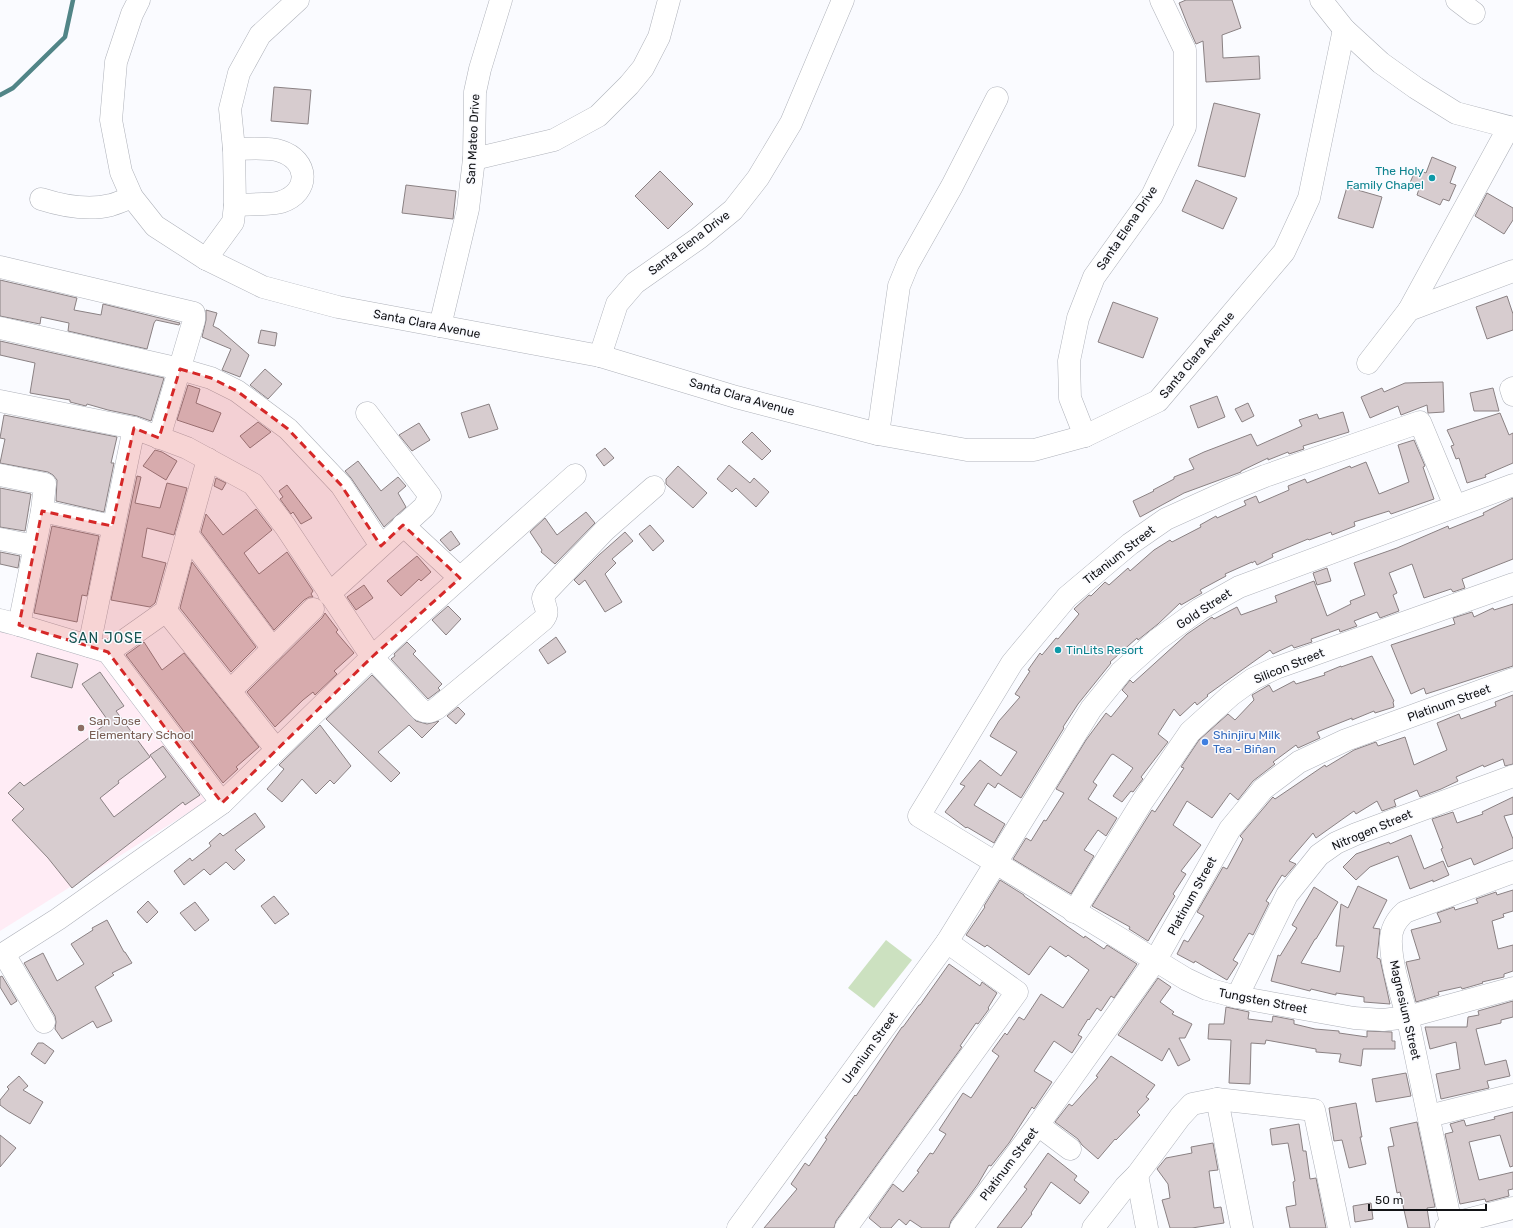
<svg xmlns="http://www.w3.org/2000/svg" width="1513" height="1228" font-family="Rubik,sans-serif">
<rect width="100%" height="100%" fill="#fafbff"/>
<path fill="#ffecf5" d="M0 629 108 660 215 796 0 931Z"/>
<path fill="#cce1c0" d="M886 940 912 960 874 1008 848 988Z"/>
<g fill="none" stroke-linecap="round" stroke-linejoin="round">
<path stroke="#518587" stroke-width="4.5" d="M0 95 13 88 65 37 73 0"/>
</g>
<g fill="#d7cccf" stroke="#8a8183">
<path d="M1186 0H1232L1241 28 1222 35 1223 58 1259 56 1260 79 1206 82 1203 41 1196 44 1188 26 1179 3Z"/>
<path d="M274 87 311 90 308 124 271 121Z"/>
<path d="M1214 103 1260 114 1245 177 1198 166Z"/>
<path d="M1432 157 1456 167 1450 183 1456 185 1449 201 1443 199 1440 205 1417 195 1419 189 1409 185 1416 169 1426 173Z"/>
<path d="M660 171 693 204 668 229 635 196Z"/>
<path d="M1196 180 1237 198 1223 229 1182 211Z"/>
<path d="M406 185 456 191 453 219 402 213Z"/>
<path d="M1347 187 1382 197 1373 228 1338 218Z"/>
<path d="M1487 193 1513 208V220L1504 234 1475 216Z"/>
<path d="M0 280 77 298 74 310 101 315 103 304 180 323 179 325 156 320 154 323 147 349 68 331 69 323 41 317 40 324 0 316Z"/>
<path d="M1507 296 1513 314V330L1487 339 1476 307Z"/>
<path d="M1113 302 1158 318 1143 358 1098 342Z"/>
<path d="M206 310 217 313 213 326 219 329 249 355 240 377 222 370 231 349 202 337 206 320Z"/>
<path d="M261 330 277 333 275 346 258 343Z"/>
<path d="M0 341 164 378 151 421 137 416 108 410 87 404 86 406 70 402V400L30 393 35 363 0 355Z"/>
<path d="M265 369 282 384 268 399 250 385Z"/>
<path d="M1443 382 1444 412 1428 413 1427 405 1401 415 1398 406 1370 418 1361 397 1382 388 1384 392 1405 383Z"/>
<path d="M188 385 200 389 196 403 221 413 213 432 177 420Z"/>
<path d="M1493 388 1499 411H1474L1470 393Z"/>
<path d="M1217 396 1225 417 1198 428 1190 406Z"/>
<path d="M1248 403 1254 416 1242 422 1235 409Z"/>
<path d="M489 404 498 429 469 438 461 413Z"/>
<path d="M1343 412 1349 432 1303 446 1304 449 1289 454 1288 452 1268 460V458L1241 471V472L1184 493 1140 517 1133 501 1154 491 1153 490 1174 479V477L1194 469 1189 459 1204 452 1251 434 1257 446 1302 426 1299 420 1317 414 1319 419Z"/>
<path d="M1500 413 1509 435 1513 433V463L1485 475 1486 477 1467 483 1459 458 1456 459 1451 446 1454 445 1447 430Z"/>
<path d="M4 415 117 437 111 463H114L104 512 56 501 57 480 53 475 48 472 0 463 5 439 0 438Z"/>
<path d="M258 422 271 432 250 448 240 436Z"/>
<path d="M419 423 430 440 412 451 399 435Z"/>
<path d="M752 432 771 451 762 460 742 442Z"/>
<path d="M1414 440 1425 466 1423 467 1434 499 1391 514 1389 511 1354 522 1355 526 1332 535 1331 532 1309 540 1308 539 1272 554 1273 557 1257 565 1255 561 1252 563V562L1225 574 1226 576 1200 590 1202 593 1181 605 1180 603 1158 624 1138 640 1137 638 1110 662 1111 663 1078 704 1063 727 1064 728 1021 798 998 783 995 788 988 783 974 805 1005 824 994 843 967 827 966 828 945 812 965 786 960 784 980 760 1001 776 1017 752 990 736 999 721 1020 697 1015 694 1030 671 1028 670 1040 653 1042 655 1056 638 1058 639 1079 614 1074 609 1089 595 1091 596 1105 582 1109 585 1128 568 1130 571 1154 550 1170 540 1172 542 1201 527 1200 525 1216 516 1217 518 1246 505 1244 501 1256 496 1259 503 1289 490 1288 486 1305 479 1307 483 1350 466 1351 468 1366 462 1379 494 1409 482 1398 445Z"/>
<path d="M605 448 614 458 604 466 596 455Z"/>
<path d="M155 450 162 452 177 461 166 480 143 466Z"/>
<path d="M358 461 381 491 398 477 406 486 398 493 406 507 384 527 351 478 345 471Z"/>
<path d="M729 465 750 483 754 478 769 492 756 507 736 488 732 492 717 479Z"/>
<path d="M678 466 707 493 693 508 666 484V479Z"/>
<path d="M137 476 141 477 135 503 160 508 167 483 187 488 174 535 147 528 142 557 166 563 155 603 150 607 111 600Z"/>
<path d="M216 478 226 483 222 490 214 486Z"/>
<path d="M287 485 312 518 301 524 293 512 291 514 280 499 283 497 279 491Z"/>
<path d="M0 488 31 494 25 531 0 527Z"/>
<path d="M1513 498V559L1462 579 1465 588 1453 592 1451 589 1424 598 1412 564 1389 573 1397 593 1393 595 1399 611 1380 618 1377 612 1354 621 1357 626 1340 632 1339 629 1311 639 1312 642 1294 648 1292 645 1273 654 1270 650 1207 695 1208 696 1197 705 1195 702 1180 716 1174 709 1158 734 1168 742 1141 777 1143 779 1133 792 1131 791 1122 802 1113 796 1133 768 1113 754 1111 755 1093 782 1097 785 1088 799 1117 818 1106 836 1098 830 1084 850 1094 856 1071 894 1013 859 1026 838 1031 841 1044 820 1046 821 1064 793 1056 789 1086 740 1106 713 1111 717 1128 696 1122 690 1130 680 1133 683 1187 634 1212 617 1214 619 1237 607 1241 615 1277 602 1275 596 1314 581 1327 616 1351 604 1350 601 1365 595 1354 563 1397 548 1448 526 1449 529 1484 515 1483 513Z"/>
<path d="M256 509 272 530 244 553 259 574 287 552 313 591 311 594 313 597H309L304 600 274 630 201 532 206 514 223 535Z"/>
<path d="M586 512 595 523 555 564 541 552 542 550 530 532 545 518 557 535Z"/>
<path d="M650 525 664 541 653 551 639 534Z"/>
<path d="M52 526 99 536 87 596 82 595 77 622 34 613Z"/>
<path d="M451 531 460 544 450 551 440 540Z"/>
<path d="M625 532 633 541 612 559 616 563 605 574 622 602 605 612 585 580 579 585 574 580 599 555Z"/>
<path d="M0 552 20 556 18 568 0 564Z"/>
<path d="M417 556 431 572 421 581 419 579 401 596 387 581Z"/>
<path d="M192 562 256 647 231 672 180 608Z"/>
<path d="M1327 568 1331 581 1317 585 1313 573Z"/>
<path d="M364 585 373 598 356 610 347 597Z"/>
<path d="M1513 604V666L1426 694 1424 688 1411 694 1391 645 1455 624 1453 618 1472 612 1474 617 1493 608 1494 610Z"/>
<path d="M448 606 461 619 446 635 432 620Z"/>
<path d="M325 613 338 630 336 632 354 653 334 671 337 674 315 695 313 692 303 700 275 727 247 692 322 618Z"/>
<path d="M556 637 566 652 548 664 539 650Z"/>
<path d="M144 642 162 670 184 653 259 747 236 767 238 769 223 783 126 655Z"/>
<path d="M407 642 416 651 413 654 442 684 438 688 440 690 428 699 391 659 395 656 394 654Z"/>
<path d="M37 653 78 664 72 688 31 677Z"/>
<path d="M1372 656 1394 701 1393 702 1394 707 1375 713 1374 711 1352 720V718L1317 732 1320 738 1298 748 1296 745 1273 762 1275 764 1253 781 1238 800 1230 793 1212 818 1187 801 1173 825 1201 845 1181 871 1186 874 1173 894 1175 896 1148 941 1129 929 1130 927 1092 906 1152 810 1155 812 1184 768 1181 767 1199 740 1228 714 1235 720 1254 700 1252 695 1269 685 1273 692 1294 681 1296 684 1325 675 1324 673 1341 666V667Z"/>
<path d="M100 672 124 706 116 711 150 757 118 781 119 783 100 798 114 817 166 777 150 755 163 746 200 795 185 805 183 802 72 888 48 858 12 820 24 809 8 793 20 782 24 786 94 734 93 733 109 722 82 684Z"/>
<path d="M372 675 416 721 427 724 439 721 422 738 409 725 378 752 400 773 391 782 326 719Z"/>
<path d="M1513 695V764L1505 766 1503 759 1484 767 1483 765 1456 777 1458 781 1441 789 1420 797 1417 790 1394 800 1396 806 1382 811 1377 801 1356 814 1354 811 1316 838 1313 833 1289 861 1296 864 1285 877 1282 875 1266 901 1269 903 1253 935 1249 933 1233 960 1238 963 1227 980 1195 961 1194 963 1177 954 1184 940 1188 942 1204 916 1197 912 1223 867 1227 869 1243 839 1240 836 1272 798 1273 797 1275 799 1325 765 1326 767 1354 750 1376 742 1378 746 1405 737 1414 765 1447 750 1437 723 1459 714 1461 719 1496 706 1495 702Z"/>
<path d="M458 707 465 714 456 724 447 716Z"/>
<path d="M320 725 351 766 334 784 330 780 316 794 302 779 282 802 267 789 284 769 279 765Z"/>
<path d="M1513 797V814L1504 816 1513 839V848L1474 865 1471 858 1448 867 1441 849 1443 848 1432 819 1453 812 1457 823 1483 814 1482 812Z"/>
<path d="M255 813 265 827 235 850 245 860 234 870 226 862 210 875 204 869 184 885 174 871 190 858 192 861 211 846 209 843 220 833 223 836Z"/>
<path d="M1411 835 1424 869 1443 861 1449 875 1433 882V880L1410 889 1398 856 1370 867 1356 880 1343 867 1356 854 1389 842 1390 844Z"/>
<path d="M1000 880 1024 895V896L1084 938 1085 936 1104 949 1107 945 1137 964 1114 998 1111 996 1101 1011 1097 1008 1089 1020 1088 1019 1078 1035 1082 1037 1072 1053 1054 1041 1034 1071 1052 1082 1034 1109 1032 1107 1009 1143 991 1166 989 1165 978 1184 951 1221 949 1228H922L910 1220 906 1225 899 1219 891 1228H881L869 1218 893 1184 903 1192 919 1172 917 1171 930 1153 933 1154 946 1134 939 1130 963 1093 971 1098 999 1056 992 1051 1005 1033 1007 1035 1019 1017 1024 1020 1041 994 1063 1008 1089 970 1068 955 1066 957 1050 946 1029 975 987 945 985 947 966 935 985 907 984 906Z"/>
<path d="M1358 886 1387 900 1373 928 1380 929 1377 958 1380 959 1390 1004 1364 1002V997L1336 993V995L1311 989 1310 991 1271 981 1278 955 1280 956 1297 928 1292 925 1314 887 1338 902 1316 939H1315L1301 963 1340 972 1344 946H1336L1341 904 1348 908Z"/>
<path d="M1513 890V911L1503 914 1504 917 1492 921 1498 949 1513 945V971L1504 974V977L1482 982 1483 983 1462 989 1461 987 1438 992 1439 995 1416 1002 1406 962 1420 959 1411 930 1441 922 1437 913 1454 907 1455 910 1478 903 1476 899 1496 892 1497 895Z"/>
<path d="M274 896 289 914 275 924 261 906Z"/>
<path d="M148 901 158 912 147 923 137 912Z"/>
<path d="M195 902 209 920 195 931 180 913Z"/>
<path d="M107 920 124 952H125L132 963 112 973 114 975 95 987 112 1021 97 1028 93 1021 62 1039 55 1029 56 1022 55 1016 24 963 43 953 57 981 84 964 71 944 93 930 92 928Z"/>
<path d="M949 964 980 986 982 982 997 993 988 1008 989 1009 978 1024 976 1023 960 1046 962 1047 836 1221 834 1228H764L797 1189 791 1184 805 1163 809 1166 827 1139 825 1138 855 1095 856 1096 902 1027H903L919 1005H920Z"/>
<path d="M2 976 17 1001 11 1005 0 987V977Z"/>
<path d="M1158 978 1171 987 1160 1002 1174 1012 1172 1014 1192 1024 1185 1038H1179L1190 1060 1178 1066 1169 1048 1162 1061 1118 1035Z"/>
<path d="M1513 1001V1017L1501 1020V1023L1476 1029 1485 1065 1506 1060 1510 1076 1487 1081 1489 1088 1441 1099 1436 1074 1460 1069 1456 1042 1430 1049 1425 1027H1467L1468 1017 1479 1015 1478 1011Z"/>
<path d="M1226 1007 1249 1012 1248 1019 1272 1022 1273 1016 1294 1020V1024L1315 1029 1339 1031V1033L1367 1037V1031L1392 1032V1041H1395V1049H1363L1361 1066 1339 1062 1341 1054 1316 1052V1049L1266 1040 1265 1044 1251 1043 1250 1084 1229 1083 1231 1040 1208 1039 1209 1024H1224Z"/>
<path d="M38 1043H43L54 1051 45 1064 31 1054Z"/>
<path d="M1111 1056 1155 1085 1146 1097 1149 1099 1137 1112 1140 1115 1116 1140 1115 1139 1098 1159 1082 1145 1078 1139 1055 1122 1069 1104 1072 1106 1098 1077 1096 1076Z"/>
<path d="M1406 1073 1411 1096 1376 1102 1372 1079Z"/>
<path d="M19 1076 28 1086 23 1090 43 1102 30 1124 8 1111 0 1105V1100L9 1089 7 1087Z"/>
<path d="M1356 1103 1362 1137H1360L1366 1164 1349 1168 1342 1140 1334 1141 1329 1108Z"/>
<path d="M1513 1112V1166L1510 1167 1500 1135 1469 1142 1479 1180 1513 1172V1189L1508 1190 1509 1196 1486 1202 1485 1199 1460 1204 1445 1134 1453 1132 1450 1124 1464 1120 1466 1126 1495 1119 1494 1117Z"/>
<path d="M1417 1122 1435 1207 1427 1208 1430 1228H1408L1400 1192 1397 1193 1388 1147 1394 1146 1390 1128Z"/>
<path d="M1299 1124 1303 1151H1306L1310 1179 1316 1178 1326 1228H1290L1286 1207 1296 1205 1293 1182 1295 1181 1288 1143 1272 1145 1270 1129Z"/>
<path d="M0 1135 16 1148 0 1167Z"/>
<path d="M1213 1143 1218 1170 1209 1171 1214 1208 1221 1207 1224 1223 1192 1228H1170L1162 1200 1170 1198 1168 1184 1157 1169 1166 1158 1192 1153 1191 1147Z"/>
<path d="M1048 1153 1077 1176 1074 1180 1089 1192 1080 1204 1051 1182 1031 1213 1032 1214 1021 1228H997L1027 1189 1024 1187Z"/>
<path d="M1371 1203 1373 1219 1355 1222 1353 1206Z"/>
</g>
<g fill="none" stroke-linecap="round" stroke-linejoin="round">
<defs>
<g id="minor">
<path d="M139 0 132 14 116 62 111 120 121 172 132 197 155 226 206 259 263 287 338 307 600 356 736 397 878 434 967 450H1034L1085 436 1158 401 1284 252 1309 198 1344 29"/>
<path d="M1321 0 1344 29 1381 63 1416 88 1456 113 1513 128"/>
<path d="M1457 0 1474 13"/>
<path d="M234 149C246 149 269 147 280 151 309 160 311 192 281 202 271 205 246 204 235 205"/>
<path d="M474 159 554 140 598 116 629 85 643 68 659 37 669 0"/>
<path d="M41 199C63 206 88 211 111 205 118 203 125 200 132 197"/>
<path d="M206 259 233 222 235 205 234 149 230 109 239 73 260 35 298 0"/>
<path d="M0 267 194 313V320L159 438"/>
<path d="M1409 310 1509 127"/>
<path d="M440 326 468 209 474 159 475 92 480 69 501 0"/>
<path d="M0 328 180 369 211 378 237 391 288 429 341 485 381 546"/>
<path d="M600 356 617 304 635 283 699 238 733 210 758 178 791 123 843 0"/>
<path d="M1368 363 1409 310 1513 271"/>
<path d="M1513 388 1511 389 1513 395"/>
<path d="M0 401 134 428 187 448 253 484 285 526 372 657 421 710C427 713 430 712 436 709L543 620C550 612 545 608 543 598L546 592 605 530 654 487"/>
<path d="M878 434 899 286 908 264 952 186 997 98"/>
<path d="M1085 436 1070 398 1069 361 1078 318 1094 277 1152 196 1185 127V50L1161 0"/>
<path d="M0 475 45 484 42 511 19 625"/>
<path d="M1455 506 1420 422 1265 476 1228 491 1166 519 1130 544 1067 597 1012 663 919 816 1186 979 1207 989 1237 997 1354 1018 1383 1020 1407 1017 1513 988"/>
<path d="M42 511 112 526"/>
<path d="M403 525 460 578"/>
<path d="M187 534 273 649"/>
<path d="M0 539 34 546"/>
<path d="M329 594 424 507 430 496 367 413"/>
<path d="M166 611 276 749"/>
<path d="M0 620 19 625 108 652 222 803"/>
<path d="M89 646 134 428"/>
<path d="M108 652 166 611 208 459"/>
<path d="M230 691 313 609"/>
<path d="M1074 912 1142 802 1190 732 1231 695 1253 679 1276 668 1513 584"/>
<path d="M4 954 44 1022"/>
<path d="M0 956 58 919 222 803 372 657 575 475"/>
<path d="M1237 997 1287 895 1319 855 1336 843 1356 834 1513 776"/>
<path d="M1217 1099 1242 1228"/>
<path d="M1429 1116 1513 1095"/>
<path d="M1038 1125 1070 1149"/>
<path d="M1137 1175 1147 1228"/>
<path d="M1451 1224C1437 1157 1423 1091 1409 1024 1403 998 1392 971 1391 944 1390 930 1395 921 1405 912L1513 872"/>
<path d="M738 1228 947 942 1091 709 1121 672 1157 640 1200 609 1239 587 1513 485"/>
<path d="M846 1228 1017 992 947 942"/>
<path d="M961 1228 1038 1125 1155 961 1230 829 1263 789 1299 762 1346 740 1513 679"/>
<path d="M1093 1228 1125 1187 1137 1175 1180 1117 1192 1104 1217 1099 1314 1110 1339 1228"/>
<path d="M1446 1228 1451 1224 1513 1208"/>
</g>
</defs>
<use href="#minor" stroke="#afb2ba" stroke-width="23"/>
<use href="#minor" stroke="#fff" stroke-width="22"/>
</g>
<path fill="#d62828" fill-opacity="0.2" stroke="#d62828" stroke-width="3" stroke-dasharray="8 5" stroke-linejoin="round" d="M180 369 211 378 237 391 288 429 341 485 381 546 403 525 460 578 372 657 222 803 108 652 19 625 42 511 112 526 134 428 159 438Z"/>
<g fill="#0f9aa8" stroke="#fafbff" stroke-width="1.5">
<circle cx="1432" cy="178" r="4"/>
<circle cx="1058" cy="650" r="4"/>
</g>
<circle fill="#8d6e63" stroke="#fafbff" stroke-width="1.5" cx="81" cy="728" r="4"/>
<circle fill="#3f7fe0" stroke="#fafbff" stroke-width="1.5" cx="1205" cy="742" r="4"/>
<g text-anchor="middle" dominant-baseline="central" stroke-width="3" stroke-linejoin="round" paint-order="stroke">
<g font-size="12" fill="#121316" stroke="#fafbff">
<text transform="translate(473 139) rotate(-87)">San Mateo Drive</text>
<text transform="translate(1127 228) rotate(-56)">Santa Elena Drive</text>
<text transform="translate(689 243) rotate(-37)">Santa Elena Drive</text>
<text transform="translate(427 324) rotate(11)">Santa Clara Avenue</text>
<text transform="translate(1197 355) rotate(-50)">Santa Clara Avenue</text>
<text transform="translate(742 397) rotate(16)">Santa Clara Avenue</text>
<text transform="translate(1119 555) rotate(-38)">Titanium Street</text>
<text transform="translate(1204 609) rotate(-33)">Gold Street</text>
<text transform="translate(1289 666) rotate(-22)">Silicon Street</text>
<text transform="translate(1449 703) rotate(-20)">Platinum Street</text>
<text transform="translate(1372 830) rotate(-23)">Nitrogen Street</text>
<text transform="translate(1192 896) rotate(-61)">Platinum Street</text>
<text transform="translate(1263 1001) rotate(11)">Tungsten Street</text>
<text transform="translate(1405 1010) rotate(77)">Magnesium Street</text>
<text transform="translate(870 1048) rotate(-54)">Uranium Street</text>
<text transform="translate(1009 1164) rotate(-53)">Platinum Street</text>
</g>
<g font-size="12" fill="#0d838f" stroke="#fafbff" text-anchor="end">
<text x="1424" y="171">The Holy<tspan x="1424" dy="14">Family Chapel</tspan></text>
<text x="1066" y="650" text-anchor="start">TinLits Resort</text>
</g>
<g font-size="12" fill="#785e54" stroke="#fafbff" text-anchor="start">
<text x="89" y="721">San Jose<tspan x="89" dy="14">Elementary School</tspan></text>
</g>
<g font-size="12" fill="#366cbe" stroke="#fafbff" text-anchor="start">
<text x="1213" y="735">Shinjiru Milk<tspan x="1213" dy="14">Tea - Biñan</tspan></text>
</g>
<g font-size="14" letter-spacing="1" fill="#175452" stroke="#fafbff">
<text x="106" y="638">SAN JOSE</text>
</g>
</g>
<path d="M1369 1204v6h117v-6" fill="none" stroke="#121316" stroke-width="2"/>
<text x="1375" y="1204" font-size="12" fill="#121316" stroke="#fafbff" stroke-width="3" paint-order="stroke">50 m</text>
</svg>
